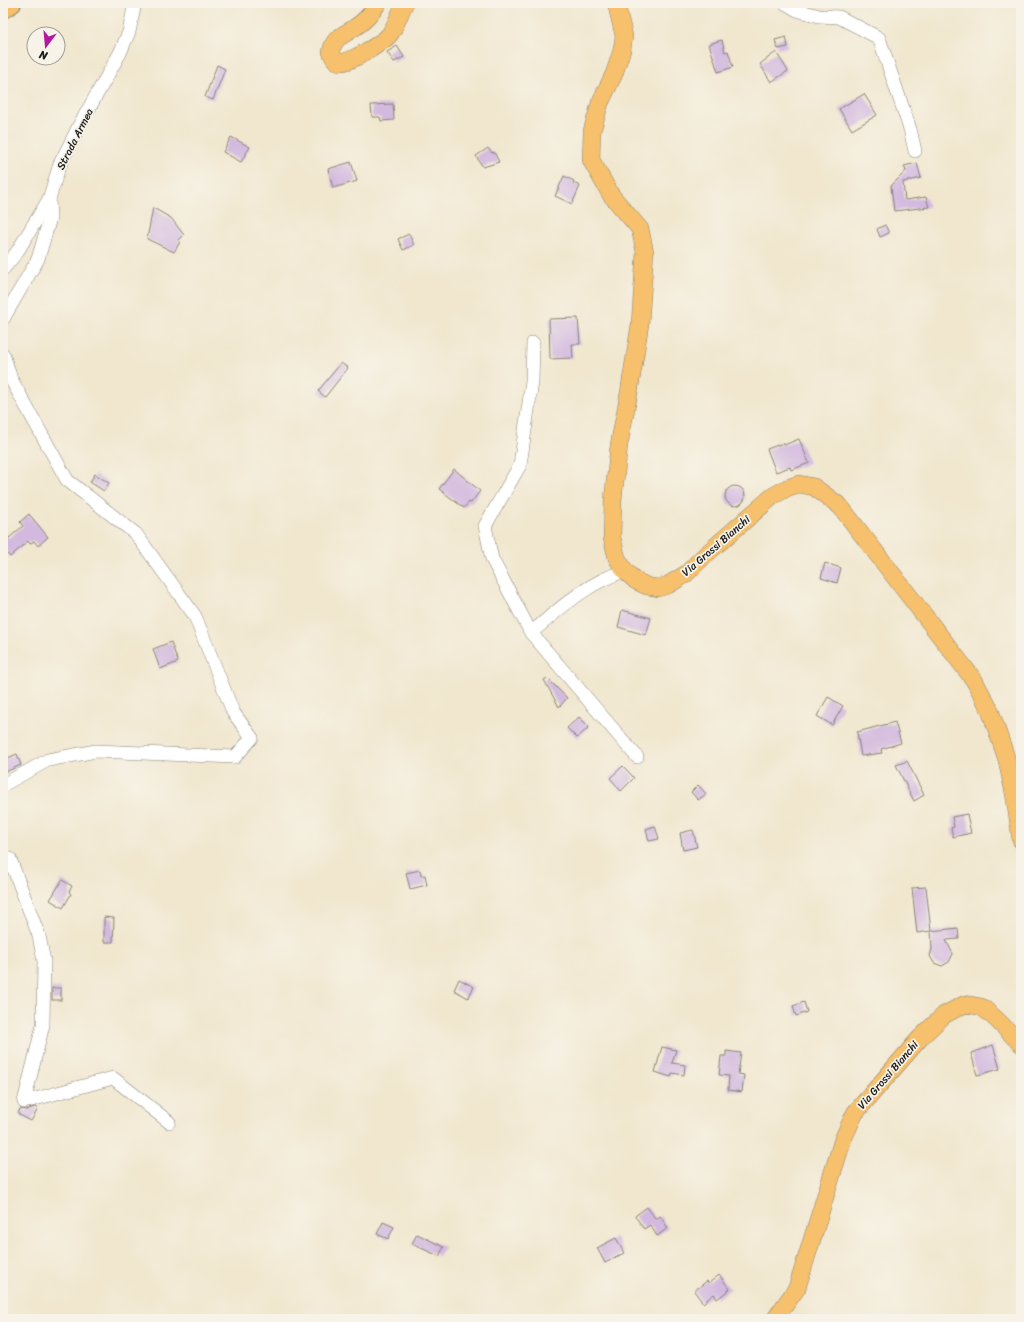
<svg xmlns="http://www.w3.org/2000/svg" width="1024" height="1322" font-family="Sriracha,sans-serif">
<rect width="100%" height="100%" fill="#f7f3e8"/>
<filter id="ink" filterUnits="userSpaceOnUse"><feTurbulence type="fractalNoise" baseFrequency=".025" numOctaves="2"/><feDisplacementMap in="SourceGraphic" scale="8" xChannelSelector="R" yChannelSelector="G"/><feConvolveMatrix kernelMatrix="1 2 1 2 8 2 1 2 1" color-interpolation-filters="sRGB"/></filter>
<filter id="wash" filterUnits="userSpaceOnUse"><feTurbulence type="fractalNoise" baseFrequency=".012" numOctaves="4" result="noise"/><feDisplacementMap in="SourceGraphic" scale="16" xChannelSelector="R" yChannelSelector="G"/><feGaussianBlur stdDeviation="0.9" result="paint"/><feColorMatrix in="noise" values="0 0 0 0 0 0 0 0 0 0 0 0 0 0 0 0 0 1.4 0 .05"/><feComposite in="paint" operator="in"/></filter>
<g filter="url(#wash)">
<rect width="100%" height="100%" fill="#f1e7cf"/>
<g id="blocks">
<g fill="#d3b9df">
<path d="M786 37 788 47 778 49 775 40Z"/>
<path d="M722 40 725 52 728 51 733 67 718 72 709 44Z"/>
<path d="M397 46 404 57 394 62 387 52Z"/>
<path d="M776 52 788 71 771 82 760 64Z"/>
<path d="M217 65 225 69 213 100 205 97Z"/>
<path d="M864 94 877 115 852 130 839 109Z"/>
<path d="M393 104 394 120 381 121 380 117H372L371 105Z"/>
<path d="M231 137 250 147 241 162 223 152Z"/>
<path d="M488 148 492 153 494 152 499 162 483 167 476 156Z"/>
<path d="M351 162 357 181 333 188 328 169Z"/>
<path d="M917 163 921 178 903 182 905 200 926 197 929 207 894 211 891 186 906 171 904 166Z"/>
<path d="M564 176 574 181 573 183 580 186 572 204 555 196Z"/>
<path d="M153 208 171 218 184 235 178 241 180 242 174 252 147 239Z"/>
<path d="M885 225 889 233 880 237 877 229Z"/>
<path d="M409 234 414 245 403 250 398 239Z"/>
<path d="M578 318 580 344H572L573 358 550 359 549 319Z"/>
<path d="M341 363 348 368 325 397 318 391Z"/>
<path d="M799 439 809 463 791 470 790 467 776 472 767 449 783 443 784 445Z"/>
<path d="M454 469 480 491 471 503 469 502 464 508 439 489Z"/>
<path d="M95 474 109 483 104 491 90 482Z"/>
<circle cx="735" cy="496" r="10"/>
<path d="M29 514 48 537 38 546 34 541 30 544 28 541 10 557 3 549V531L9 538 23 526 20 522Z"/>
<path d="M825 563 841 568 837 583 821 578Z"/>
<path d="M622 610 651 618 646 635 618 627Z"/>
<path d="M171 642 178 662 160 669 153 649Z"/>
<path d="M547 678 567 698 559 707 544 680Z"/>
<path d="M828 697 843 706 832 725 817 716Z"/>
<path d="M579 717 589 727 577 738 567 728Z"/>
<path d="M895 722 901 743 881 749 882 753 861 756 857 732Z"/>
<path d="M17 754 21 765 3 773V760Z"/>
<path d="M907 761 924 795 914 801 896 765Z"/>
<path d="M623 766 634 778 621 791 610 778Z"/>
<path d="M698 785 706 794 698 800 691 792Z"/>
<path d="M967 814 971 833 953 837 951 828 954 827 952 817Z"/>
<path d="M655 826 659 839 649 841 646 829Z"/>
<path d="M693 830 697 847 683 850 680 833Z"/>
<path d="M420 870 421 876 425 875 427 885 410 889 406 873Z"/>
<path d="M62 880 72 886 69 892 71 894 63 908 50 900Z"/>
<path d="M926 887 931 931 917 933 912 888Z"/>
<path d="M104 917 114 918 113 942H104Z"/>
<path d="M958 928 959 939 946 940 953 954 949 962 942 966 934 963 930 956 932 949 931 931Z"/>
<path d="M459 979 474 987 468 998 454 990Z"/>
<rect x="52" y="988" width="9" height="12"/>
<path d="M804 1002 807 1012 796 1016 793 1006Z"/>
<path d="M993 1045 1000 1069 977 1075 971 1053Z"/>
<path d="M662 1047 676 1050 672 1063 685 1065 684 1075 672 1073 671 1077 655 1072Z"/>
<path d="M726 1051 741 1053 738 1074 744 1075 742 1092 728 1090 729 1076 719 1075 721 1056H726Z"/>
<path d="M35 1107 38 1109 31 1121 18 1114 20 1109 26 1110Z"/>
<path d="M647 1207 656 1219 660 1216 668 1228 657 1236 650 1225 644 1229 635 1216Z"/>
<path d="M383 1222 394 1227 388 1239 377 1234Z"/>
<path d="M417 1234 444 1247 439 1256 412 1244Z"/>
<path d="M616 1238 624 1253 605 1263 597 1248Z"/>
<path d="M719 1275 730 1289 717 1299 714 1294 703 1303 694 1291 707 1281 709 1283Z"/>
</g>
</g>
</g>
<g filter="url(#ink)">
<use href="#blocks" fill-opacity="0" stroke="#868276" stroke-width="1"/>
<g fill="none" stroke-linecap="round" stroke-linejoin="round">
<defs>
<g id="minor">
<path d="M785 3 797 10 819 16 839 17 879 38 910 129 915 151"/>
<path d="M3 269 17 252 49 199 60 164 79 126 120 53 129 32 135 3"/>
<path d="M3 319 38 259 50 218 49 199"/>
<path d="M3 354 11 379 67 480 136 534 195 616 233 712 252 738 235 757 96 751 48 760 3 785"/>
<path d="M625 571C588 582 559 609 531 633L637 757"/>
<path d="M531 633 492 559 485 526 520 465 532 382 533 343"/>
<path d="M3 868 10 859 39 936 44 961 43 1025 24 1102 113 1078 169 1122"/>
</g>
<g id="major">
<path d="M378 3C372 13 364 22 354 28 343 36 334 36 331 52 333 57 335 62 341 62 350 63 384 42 390 34 396 26 400 12 405 3"/>
<path d="M616 3 624 36 622 50 614 74 600 103 592 131 591 160 611 195 640 229 645 252 640 324 629 393 619 445 613 500 612 538 617 558 625 571 636 581 647 586 658 588 668 585 686 574 703 557 773 496 787 488 799 484 814 487 840 506 974 680 990 710 1006 757 1014 793 1021 840"/>
<path d="M775 1319 797 1288 843 1139 855 1113 921 1037 944 1015 965 1004 982 1007 996 1019 1021 1044"/>
</g>
<path id="highway" d="M3 8 11 3"/>
</defs>
<use href="#minor" stroke="#868276" stroke-width="14"/>
<use href="#major" stroke="#868276" stroke-width="18"/>
<use href="#highway" stroke="#868276" stroke-width="22"/>
<use href="#minor" stroke="#fff" stroke-width="13"/>
<use href="#major" stroke="#f7c06c" stroke-width="17"/>
<use href="#highway" stroke="#f7c06c" stroke-width="20"/>
</g>
</g>
<g text-anchor="middle" dominant-baseline="central" stroke-width="3.5" stroke-linejoin="round" paint-order="stroke">
<g font-size="11" fill="#1c1c1c" stroke="#f7f3e8">
<text transform="translate(75 139) rotate(-63)">Strada Armea</text>
<text transform="translate(716 546) rotate(-41)">Via Grossi Bianchi</text>
<text transform="translate(888 1075) rotate(-49)">Via Grossi Bianchi</text>
</g>
</g>
<rect width="1024" height="1322" fill="none" stroke="#f7f3e8" stroke-width="16"/>
<g transform="translate(46 46) rotate(196)"><circle r="19" fill="#f7f3e8" stroke="#9f9d96"/>
<path d="M0-3L7 15L0 10L-7 15Z" fill="#b5179e"/>
<text y="-6" font-size="11" font-weight="bold" text-anchor="middle" fill="#1c1c1c">N</text>
</g>
</svg>
